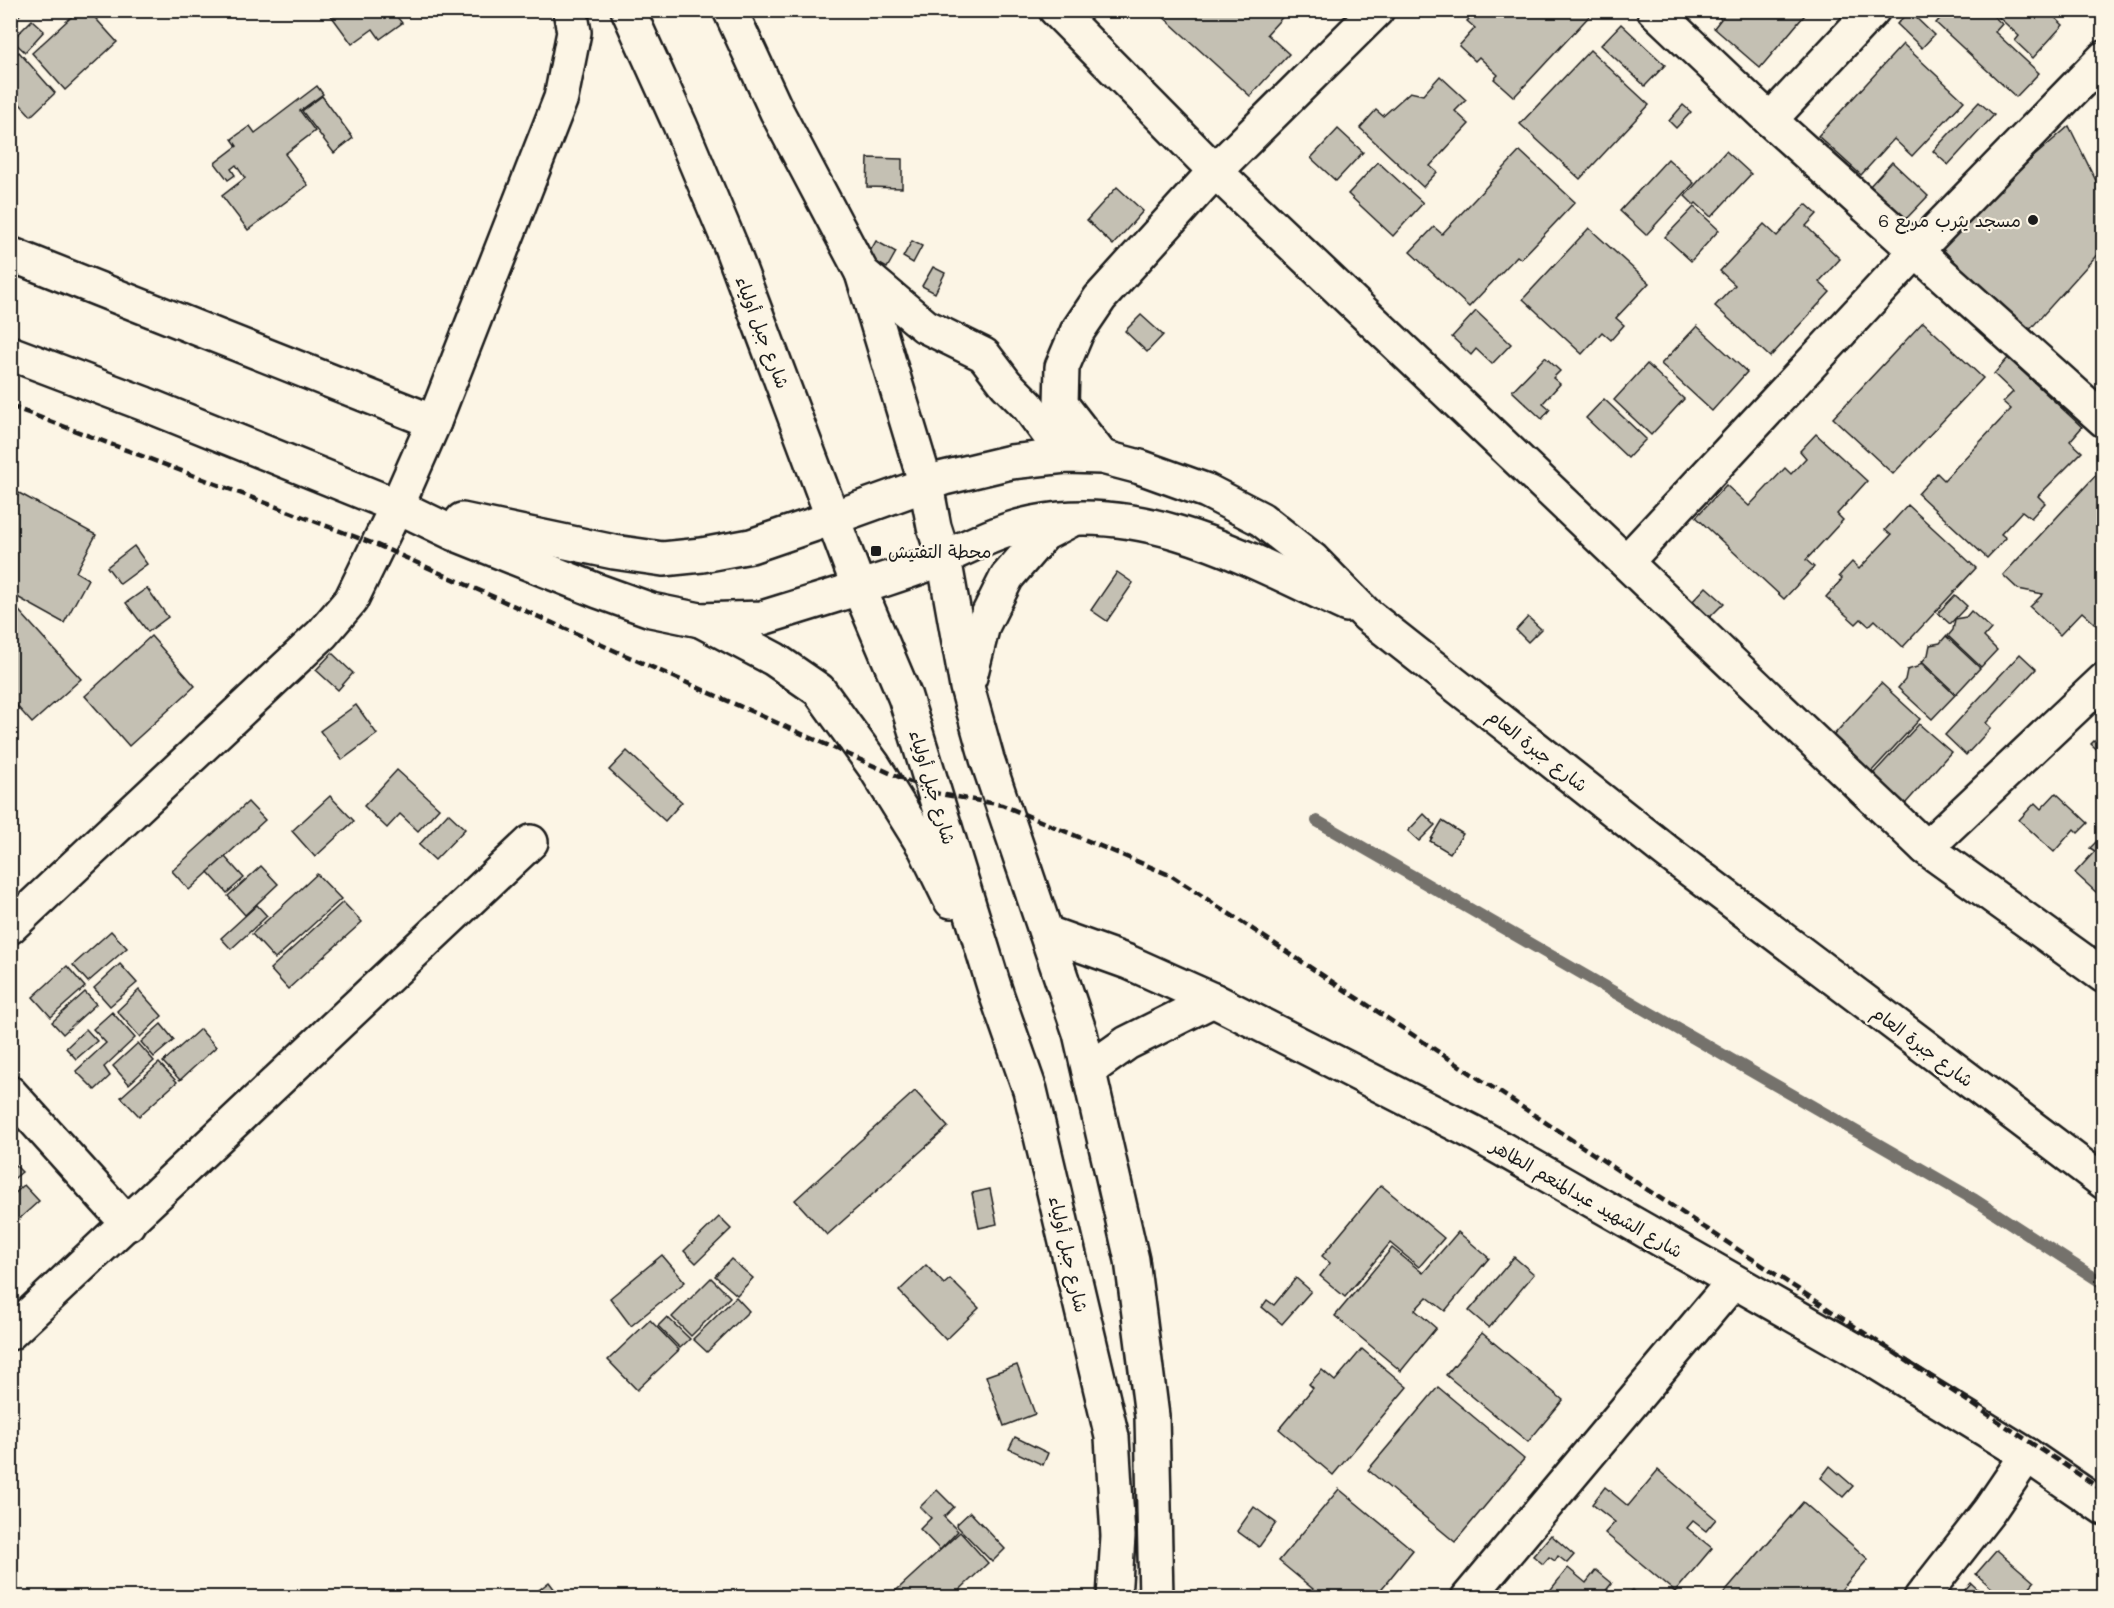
<svg xmlns="http://www.w3.org/2000/svg" width="2114" height="1608" font-family="Mali,'Playpen Sans Arabic',sans-serif">
<rect width="100%" height="100%" fill="#fcf5e5"/>
<filter id="ink" filterUnits="userSpaceOnUse"><feTurbulence type="fractalNoise" baseFrequency=".0167" numOctaves="2"/><feDisplacementMap in="SourceGraphic" scale="12" xChannelSelector="R" yChannelSelector="G"/><feConvolveMatrix kernelMatrix="1 2 1 2 8 2 1 2 1" color-interpolation-filters="sRGB"/></filter>
<g filter="url(#ink)">
<g fill="none" stroke-linecap="round" stroke-linejoin="round">
<path stroke="#75726c" stroke-width="12" d="M1317 821 1975 1200 2104 1284"/>
</g>
<g fill="#c4c0b3" stroke="#1c1c1c" stroke-width="1.5">
<path d="M10 10H24L15 20 10 16Z"/>
<path d="M79 10H88L117 42 65 90 32 53Z"/>
<path d="M327 10H397L394 13 402 23 380 39 373 29 352 44Z"/>
<path d="M1163 10H1289L1267 34 1289 54 1250 96 1160 14Z"/>
<path d="M1477 10H1595L1514 97 1494 79 1498 75 1479 57 1475 61 1459 46 1475 28 1467 21Z"/>
<path d="M1712 10H1809L1760 68 1714 28 1721 19Z"/>
<path d="M1948 10H1987L2002 24 1995 32 2039 73 2016 97 1936 23Z"/>
<path d="M1991 10H2047L2063 25 2033 58 2015 41 2019 36Z"/>
<path d="M1909 11 1934 35 1922 48 1897 24Z"/>
<path d="M32 20 44 31 25 52 12 40Z"/>
<path d="M1621 24 1665 65 1645 86 1601 45Z"/>
<path d="M1903 44 1964 101 1912 156 1894 139 1861 175 1818 136Z"/>
<path d="M1590 50 1649 105 1580 179 1520 124Z"/>
<path d="M19 52 55 93 31 116 10 93V60Z"/>
<path d="M1440 76 1466 100 1455 111 1469 124 1430 166 1437 172 1423 187 1360 128 1376 110 1383 116 1410 92 1423 95Z"/>
<path d="M317 86 323 94 300 111 315 131 285 154 308 185 248 230 222 196 245 178 236 165 231 169 235 175 228 180 215 163 237 146 232 139 250 126 255 133Z"/>
<path d="M322 96 353 138 334 153 302 111Z"/>
<path d="M1979 102 1994 115 1948 165 1933 151Z"/>
<path d="M1683 105 1691 112 1676 128 1669 121Z"/>
<path d="M2069 126 2104 197V247L2025 335 1936 242Z"/>
<path d="M1338 129 1363 152 1336 181 1311 158Z"/>
<path d="M1520 151 1575 202 1521 259 1517 256 1469 307 1410 252 1434 227 1442 234Z"/>
<path d="M1726 151 1751 174 1711 217 1696 203 1694 205 1685 196Z"/>
<path d="M868 158 902 159V188L867 187Z"/>
<path d="M1668 159 1694 183 1646 235 1620 211Z"/>
<path d="M1378 162 1423 203 1393 236 1348 194Z"/>
<path d="M1892 162 1928 196 1905 220 1869 187Z"/>
<path d="M1117 187 1143 211 1113 245 1087 220Z"/>
<path d="M1806 204 1817 214 1806 226 1840 259 1819 282 1830 292 1770 357 1715 306 1735 285 1720 271 1764 224 1777 236Z"/>
<path d="M1694 207 1719 230 1691 261 1665 237Z"/>
<path d="M1589 228 1649 283 1616 318 1624 325 1611 340 1602 332 1582 354 1523 299Z"/>
<path d="M876 241 896 252 887 268 867 257Z"/>
<path d="M912 241 922 246 913 263 903 257Z"/>
<path d="M933 267 945 273 935 293 922 286Z"/>
<path d="M1476 311 1511 344 1492 364 1476 349 1471 355 1452 337Z"/>
<path d="M1141 315 1163 335 1147 352 1125 331Z"/>
<path d="M1923 322 1983 378 1893 474 1833 418Z"/>
<path d="M1697 326 1747 372 1712 411 1661 364Z"/>
<path d="M1545 357 1560 371 1553 378 1560 384 1543 403 1550 409 1542 419 1512 391Z"/>
<path d="M2008 358 2082 427 2070 441 2082 452 2038 496 2045 503 2031 518 2022 511 2001 534 2006 538 1987 558 1918 494 1937 473 1944 480 2011 409 2003 402 2013 392 1994 374Z"/>
<path d="M1647 364 1684 399 1651 435 1614 400Z"/>
<path d="M1604 399 1646 439 1628 458 1586 418Z"/>
<path d="M1816 434 1867 481 1837 514 1843 520 1806 560 1814 567 1784 599 1696 517 1726 485 1749 506 1785 468 1791 474 1806 458 1800 451Z"/>
<path d="M2097 474 2104 481V632L2082 612 2060 635 2030 607 2043 594 2018 589 2003 575Z"/>
<path d="M19 493 96 535 76 572 88 579 64 623 10 593V510Z"/>
<path d="M1908 505 1976 568 1903 647 1875 620 1869 626 1861 619 1856 624 1826 597 1842 579 1839 576 1852 562 1859 569 1891 535 1885 530Z"/>
<path d="M134 546 147 564 120 584 107 567Z"/>
<path d="M1117 572 1133 583 1107 621 1091 610Z"/>
<path d="M1706 587 1724 603 1709 618 1692 602Z"/>
<path d="M147 588 168 617 148 632 126 603Z"/>
<path d="M1955 595 1967 606 1950 624 1938 613Z"/>
<path d="M11 602 81 679 32 723 16 705 10 711Z"/>
<path d="M1971 611 1991 629 1984 637 1997 650 1981 667 1948 636 1953 630 1955 619 1966 617Z"/>
<path d="M1528 617 1541 629 1528 642 1516 630Z"/>
<path d="M151 636 195 686 129 746 85 696Z"/>
<path d="M1946 636 1980 668 1956 694 1922 662 1928 655 1930 645 1940 643Z"/>
<path d="M332 653 353 673 338 690 316 670Z"/>
<path d="M2020 654 2036 669 1986 723 1991 728 1966 755 1945 735Z"/>
<path d="M1921 663 1955 695 1932 719 1898 688 1905 680 1907 670 1917 667Z"/>
<path d="M1881 683 1920 719 1870 773 1831 738Z"/>
<path d="M356 705 377 734 342 760 320 731Z"/>
<path d="M1919 724 1951 752 1905 804 1873 774Z"/>
<path d="M2104 731V756L2091 744Z"/>
<path d="M627 751 682 802 665 821 609 770Z"/>
<path d="M397 770 439 808 418 831 400 814 387 828 364 806Z"/>
<path d="M2056 793 2088 823 2078 833 2074 829 2054 852 2019 820 2035 803 2041 809Z"/>
<path d="M330 796 354 821 315 857 292 831Z"/>
<path d="M248 802 265 820 189 890 172 871Z"/>
<path d="M448 813 465 829 435 860 419 845Z"/>
<path d="M1424 814 1435 825 1419 841 1408 831Z"/>
<path d="M1442 821 1463 834 1450 853 1430 841Z"/>
<path d="M2104 834V887L2097 893 2075 873 2095 851 2090 848Z"/>
<path d="M225 857 244 878 227 893 208 872Z"/>
<path d="M261 866 278 884 245 915 228 896Z"/>
<path d="M317 874 341 899 275 959 252 934Z"/>
<path d="M343 902 362 922 288 989 270 969Z"/>
<path d="M257 905 267 916 231 949 221 938Z"/>
<path d="M111 931 127 948 88 982 73 965Z"/>
<path d="M120 964 137 983 110 1006 94 988Z"/>
<path d="M67 966 85 987 51 1017 33 997Z"/>
<path d="M139 990 162 1016 140 1037 117 1011Z"/>
<path d="M85 992 96 1004 63 1034 52 1022Z"/>
<path d="M112 1012 135 1038 104 1067 110 1076 95 1090 76 1071 106 1043 93 1029Z"/>
<path d="M161 1024 174 1040 154 1057 141 1042Z"/>
<path d="M86 1029 97 1041 76 1059 66 1048Z"/>
<path d="M200 1029 216 1047 180 1080 163 1062Z"/>
<path d="M138 1043 154 1061 129 1084 113 1066Z"/>
<path d="M159 1063 177 1082 139 1116 121 1097Z"/>
<path d="M915 1091 948 1127 827 1235 795 1200Z"/>
<path d="M10 1160 22 1172 10 1182Z"/>
<path d="M24 1185 39 1201 10 1227V1198Z"/>
<path d="M1381 1185 1444 1238 1419 1267 1390 1243 1345 1297 1320 1276 1330 1263 1322 1256Z"/>
<path d="M990 1189 997 1224 979 1228 972 1193Z"/>
<path d="M719 1217 731 1229 696 1263 684 1251Z"/>
<path d="M1458 1232 1489 1258 1445 1311 1427 1297 1415 1310 1436 1328 1401 1371 1335 1316 1392 1248 1423 1273Z"/>
<path d="M662 1255 685 1282 631 1326 610 1298Z"/>
<path d="M1514 1257 1534 1274 1489 1328 1469 1311Z"/>
<path d="M731 1259 753 1278 737 1295 715 1276Z"/>
<path d="M926 1265 944 1284 950 1279 979 1308 946 1340 899 1291Z"/>
<path d="M711 1278 730 1297 691 1336 672 1317Z"/>
<path d="M1296 1278 1311 1291 1282 1324 1262 1307 1267 1300 1274 1305Z"/>
<path d="M736 1297 749 1311 707 1352 693 1339Z"/>
<path d="M667 1317 690 1339 680 1348 658 1326Z"/>
<path d="M650 1320 679 1350 637 1390 608 1360Z"/>
<path d="M1482 1333 1563 1400 1528 1442 1446 1375Z"/>
<path d="M1362 1349 1407 1387 1333 1475 1279 1429 1313 1388 1309 1384 1322 1370 1335 1381Z"/>
<path d="M1017 1365 1035 1414 1004 1426 986 1376Z"/>
<path d="M1438 1387 1524 1459 1455 1542 1368 1470Z"/>
<path d="M1015 1437 1048 1453 1043 1465 1009 1449Z"/>
<path d="M1830 1466 1853 1486 1843 1497 1821 1478Z"/>
<path d="M1658 1470 1716 1519 1706 1531 1693 1521 1687 1528 1712 1548 1675 1592 1605 1533 1615 1522 1592 1504 1605 1487 1628 1506Z"/>
<path d="M1339 1489 1413 1550 1374 1598H1324L1279 1561Z"/>
<path d="M937 1490 954 1507 944 1517 958 1531 940 1550 920 1529 931 1518 920 1507Z"/>
<path d="M1803 1502 1868 1559 1834 1598H1720Z"/>
<path d="M1254 1507 1276 1523 1259 1547 1237 1531Z"/>
<path d="M970 1512 1005 1549 992 1562 956 1525Z"/>
<path d="M960 1532 988 1563 951 1598H888Z"/>
<path d="M1551 1535 1574 1555 1567 1563 1558 1556 1555 1561 1549 1557 1543 1564 1533 1556Z"/>
<path d="M1997 1550 2034 1582 2024 1594 2028 1598H2003L1976 1574Z"/>
<path d="M1568 1568 1586 1583 1596 1570 1612 1583 1600 1598H1544Z"/>
<path d="M549 1582 558 1594 554 1598H529Z"/>
<path d="M1971 1583 1987 1598H1958Z"/>
<path d="M1632 1590 1642 1598H1626Z"/>
<path d="M1854 1591 1862 1598H1849Z"/>
</g>
<g fill="none" stroke-linecap="round" stroke-linejoin="round">
<defs>
<g id="minor">
<path d="M1056 10 1215 171 1926 848 2104 976"/>
<path d="M1654 10 1770 120 2104 420"/>
<path d="M1770 120 1873 10"/>
<path d="M10 254 434 422"/>
<path d="M10 353 145 404 397 506 453 533 598 591 651 610 700 620 762 618 859 588"/>
<path d="M1102 457 1061 404 1062 367 1077 332 1100 298 1215 171 1377 10"/>
<path d="M462 520 614 552 663 559 702 555 751 546 833 518"/>
<path d="M1626 562 1916 251 2104 58"/>
<path d="M1926 848 2104 680"/>
<path d="M10 927 322 634 351 600 397 506 434 422 561 98 574 32 570 10"/>
<path d="M1047 933 1128 962 1213 1000 1474 1133 1876 1362 2027 1455 2104 1508"/>
<path d="M10 1093 128 1224"/>
<path d="M10 1333 531 842"/>
<path d="M1468 1598 1733 1282"/>
<path d="M1921 1598 1989 1511 2027 1455"/>
</g>
<g id="major">
<path d="M628 10 680 125 730 244 859 588 905 697 996 993 1030 1090 1112 1437 1118 1536 1114 1598"/>
<path d="M730 10 777 112 862 273 926 485 934 527 944 558 967 687 987 759 1080 1033 1132 1260 1152 1416 1156 1598"/>
<path d="M862 273 925 326 984 355 1006 384 1028 406 1065 456"/>
<path d="M833 518 944 478 1011 462 1065 456 1102 457 1140 467 1207 491 1261 519 1313 560 1367 615 1667 852 2104 1182"/>
<path d="M859 588C887 578 918 570 945 557 974 544 1003 529 1034 523 1145 500 1250 560 1347 605"/>
<path d="M700 620 774 659 819 690 874 766 925 848 951 901"/>
<path d="M970 677 983 625 1007 577 1044 534 1069 521"/>
<path d="M1089 1070 1127 1043 1213 1000"/>
</g>
</defs>
<use href="#minor" stroke="#1c1c1c" stroke-width="38"/>
<use href="#major" stroke="#1c1c1c" stroke-width="38"/>
<use href="#minor" stroke="#fcf5e5" stroke-width="33"/>
<use href="#major" stroke="#fcf5e5" stroke-width="33"/>
<path stroke="#1c1c1c" stroke-width="4.5" stroke-dasharray="9 4.5" stroke-linecap="butt" d="M10 406 377 545 935 793 1002 805 1172 876 2104 1491"/>
</g>
</g>
<g fill="#1c1c1c" stroke="#fcf5e5" stroke-width="2">
<circle cx="2033" cy="220" r="6"/>
<rect x="870" y="545" width="12" height="12" rx="3"/>
</g>
<g text-anchor="middle" dominant-baseline="central" stroke-width="4.5" stroke-linejoin="round" paint-order="stroke">
<g font-size="18" fill="#1c1c1c" stroke="#fcf5e5" text-anchor="end">
<text x="2021" y="220">مسجد يثرب مربع 6</text>
<text x="888" y="551" text-anchor="start">محطة التفتيش</text>
</g>
<g font-size="18" fill="#1c1c1c" stroke="#fcf5e5">
<text transform="translate(763 332) rotate(69)">شارع جبل أولياء</text>
<text transform="translate(1538 750) rotate(38)">شارع جبرة العام</text>
<text transform="translate(933 787) rotate(73)">شارع جبل أولياء</text>
<text transform="translate(1923 1046) rotate(37)">شارع جبرة العام</text>
<text transform="translate(1587 1198) rotate(30)">شارع الشهيد عبدالمنعم الطاهر</text>
<text transform="translate(1069 1254) rotate(77)">شارع جبل أولياء</text>
</g>
</g>
<rect width="2114" height="1608" fill="none" stroke="#fcf5e5" stroke-width="36"/>
<rect x="18" y="18" width="2078" height="1572" fill="none" stroke="#1c1c1c" stroke-width="2" filter="url(#ink)"/>
</svg>
